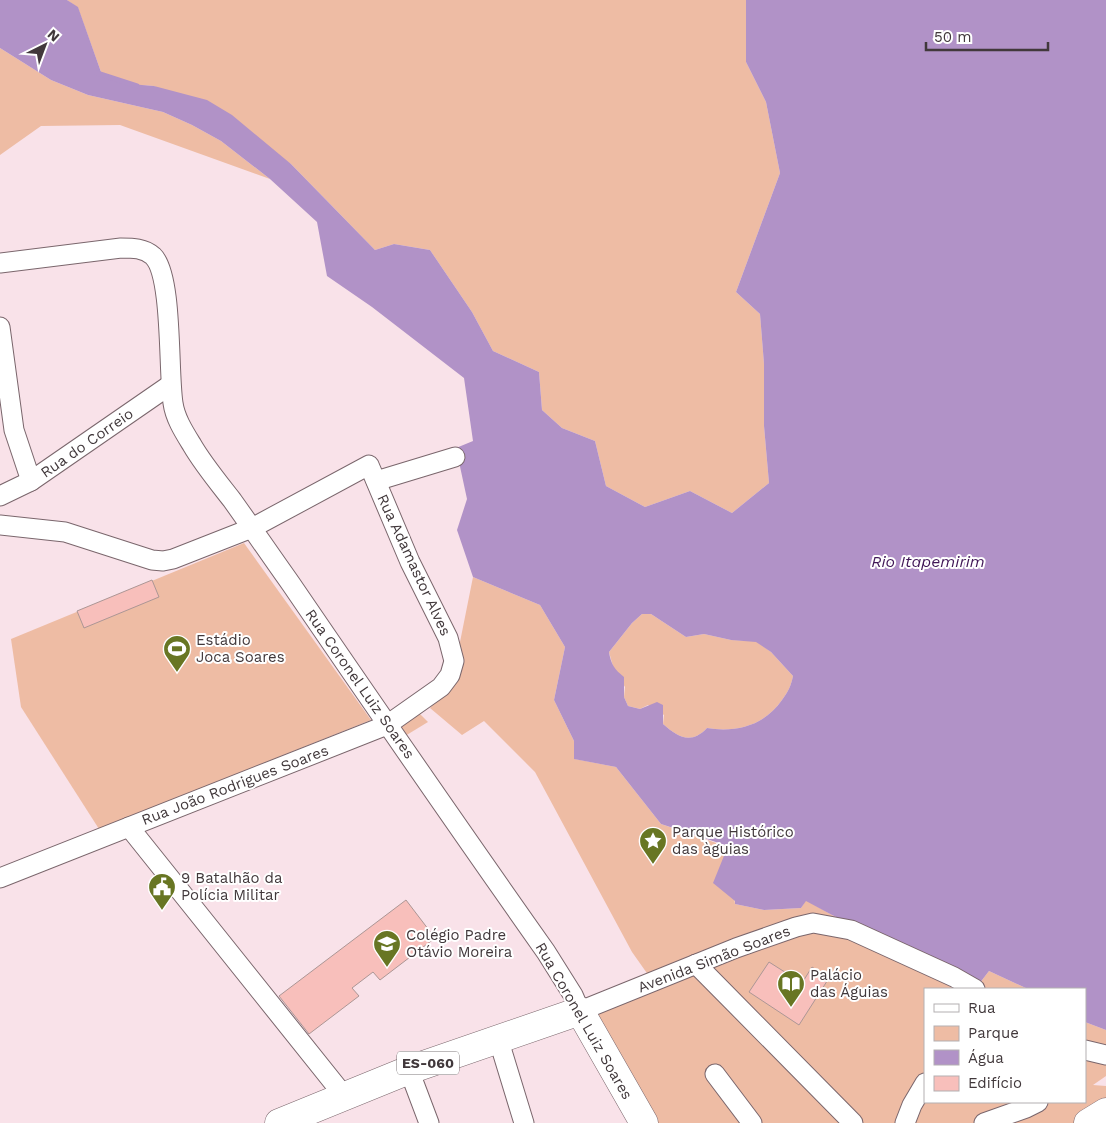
<svg xmlns="http://www.w3.org/2000/svg" width="1106" height="1123" font-family="'Work Sans',sans-serif">
<rect width="100%" height="100%" fill="#f9e2e9"/>
<g fill="#eebca4">
<path d="M67 0H746V62L766 102 780 173 736 292 760 314 764 364V426L769 483 732 513 690 491 645 507 606 486 595 441 562 428 542 410 539 372 493 351 472 312 430 250 394 244 375 250 291 164 154 86C137 85 114 85 101 72L78 8Z"/>
<path d="M0 48 51 80 88 95 163 112 192 125 221 141 270 179 120 125 41 126 0 155Z"/>
<path d="M244 543 371 720 99 829 21 707 11 639Z"/>
<path d="M473 577 540 605 565 647 554 700 574 741 575 759 616 767 661 824 728 847 735 904 764 910 801 908 806 900 832 915 979 984 989 971 1028 989H925V1102H1085V1022L1106 1030V1076L1093 1085 1106 1086V1105L1077 1123H655L584 1015 656 986 632 952 535 772 484 721 462 735 430 708 458 675 460 642Z"/>
<path d="M642 614H651L686 637 704 634 731 640 756 641 771 652 793 676C791 686 788 692 782 700 765 725 736 733 707 728 691 745 678 737 663 724L664 715 648 705 640 709 628 706 624 697 625 687 614 670 609 652 632 623Z"/>
<path d="M419 713 428 722 405 736 397 725Z"/>
</g>
<path fill="#b192c7" fill-rule="evenodd" d="M0 0H67L78 7 101 72 106 77 130 84 154 86 207 100 232 115 291 164 375 250 394 244 430 250 472 312 493 351 539 372 542 410 562 428 595 441 606 486 645 507 690 491 732 513 769 483 764 426V364L760 314 736 292 780 173 766 102 746 62V0H1106V1030L1085 1022V989H1028L989 971 979 984 832 915 806 901 801 908 764 910 735 904V901L713 883 728 846 661 824 616 767 574 759V741L554 700 565 647 540 605 473 577 457 530 467 499 456 448 473 441 464 378 372 307 327 276 317 222 270 179 221 141 192 125 163 112 88 95 51 80 0 48ZM642 614H651L686 637 704 634 731 640 756 642 771 652 793 676C791 686 788 692 782 700 765 725 736 733 707 728 691 745 678 737 663 724V705L657 702 640 709 628 706 624 697V677C614 669 611 664 609 652L632 623Z"/>
<g fill="none" stroke-linecap="round" stroke-linejoin="round">
<path stroke="#b192c7" stroke-width="5" d="M97 73 137 86"/>
</g>
<g fill="#f8bfbb" stroke="#ac9695">
<path d="M152 580 159 597 84 628 77 611Z"/>
<path d="M406 900 435 938 380 980 373 972 352 988 359 996 309 1034 279 996Z"/>
<path d="M769 962 802 983 812 967 829 978 799 1025 749 992Z"/>
</g>
<g fill="none" stroke-linecap="round" stroke-linejoin="round">
<defs>
<g id="minor">
<path d="M0 263 121 248C133 248 144 248 153 256 173 275 168 372 173 403 175 418 184 432 192 445 203 464 218 482 232 500 252 528 271 556 291 584 375 707 460 830 546 952L573 995 580 1011 736 948 796 927 813 923 851 930 954 977 975 989"/>
<path d="M0 327 14 430 31 481"/>
<path d="M376 481 455 457"/>
<path d="M0 496 31 481 170 385"/>
<path d="M0 525 65 532 152 560 163 561 173 559 252 528 369 465 410 562 448 638 454 661 450 675 441 687 387 725 0 878"/>
<path d="M129 827 345 1097"/>
<path d="M696 964 853 1123"/>
<path d="M498 1038 524 1123"/>
<path d="M1085 1050 1106 1055"/>
<path d="M409 1070 429 1123"/>
<path d="M715 1074 752 1123"/>
<path d="M905 1123 912 1105 925 1083"/>
<path d="M984 1123 1026 1108 1038 1102"/>
</g>
<g id="primary">
<path d="M279 1123 409 1070 580 1011 644 1123"/>
<path d="M1088 1123 1106 1112"/>
</g>
</defs>
<use href="#minor" stroke="#7a666c" stroke-width="21"/>
<use href="#primary" stroke="#7a666c" stroke-width="29"/>
<use href="#minor" stroke="#fff" stroke-width="19"/>
<use href="#primary" stroke="#fff" stroke-width="28"/>
</g>
<defs>
<symbol id="stadium-pin" viewBox="-11 -11 22 30"><path d="M0 17L-7.5 6A9.5 9.5 0 1 1 7.5 6Z" fill="#687623" stroke="#fff"/><path d="M0-5a6.5 5 0 1 0 0 10a6.5 5 0 1 0 0-10ZM-3.5-1.8h7v3.6h-7Z" fill="#fff"/></symbol>
<symbol id="sight-pin" viewBox="-11 -11 22 30"><path d="M0 17L-7.5 6A9.5 9.5 0 1 1 7.5 6Z" fill="#687623" stroke="#fff"/><path d="M0-6L1.8-2.2L6-1.7L2.9 1.2L3.7 5.4L0 3.3L-3.7 5.4L-2.9 1.2L-6-1.7L-1.8-2.2Z" fill="#fff"/></symbol>
<symbol id="civic-pin" viewBox="-11 -11 22 30"><path d="M0 17L-7.5 6A9.5 9.5 0 1 1 7.5 6Z" fill="#687623" stroke="#fff"/><path d="M-.6-6.5H3V-4.5H.6V-3L4-1V1h2V6H-6V1h2V-1L-.6-3ZM-1.2 2.5V6h2.4V2.5Z" fill="#fff"/></symbol>
<symbol id="school-pin" viewBox="-11 -11 22 30"><path d="M0 17L-7.5 6A9.5 9.5 0 1 1 7.5 6Z" fill="#687623" stroke="#fff"/><path d="M0-5L7-2L0 1L-7-2ZM-4 1L0 2.5L4 1V4Q0 6-4 4Z" fill="#fff"/></symbol>
<symbol id="library-pin" viewBox="-11 -11 22 30"><path d="M0 17L-7.5 6A9.5 9.5 0 1 1 7.5 6Z" fill="#687623" stroke="#fff"/><path d="M-6-4Q-3-5.5-.7-3.5V5Q-3 3-6 4ZM6-4Q3-5.5 .7-3.5V5Q3 3 6 4Z" fill="#fff"/></symbol>
</defs>
<g fill-rule="evenodd">
<use href="#stadium-pin" x="161" y="633" width="32" height="43"/>
<use href="#sight-pin" x="637" y="825" width="32" height="43"/>
<use href="#civic-pin" x="146" y="871" width="32" height="43"/>
<use href="#school-pin" x="371" y="928" width="32" height="43"/>
<use href="#library-pin" x="775" y="968" width="32" height="43"/>
</g>
<g text-anchor="middle" dominant-baseline="central" stroke-width="4" stroke-linejoin="round" paint-order="stroke">
<rect fill="#fff" stroke="#7a7476" stroke-width="1" x="397" y="1051.5" width="62" height="23" rx="4"/>
<g font-size="14" font-weight="bold" fill="#41383b">
<text x="428" y="1063">ES-060</text>
</g>
<g font-size="15" fill="#41383b" stroke="#fff">
<text transform="translate(87 443) rotate(-35)">Rua do Correio</text>
<text transform="translate(414 565) rotate(65)">Rua Adamastor Alves</text>
<text transform="translate(360 684) rotate(55)">Rua Coronel Luiz Soares</text>
<text transform="translate(235 785) rotate(-21)">Rua João Rodrigues Soares</text>
<text transform="translate(714 959) rotate(-21)">Avenida Simão Soares</text>
<text transform="translate(584 1021) rotate(60)">Rua Coronel Luiz Soares</text>
</g>
<g font-size="15" fill="#41383b" stroke="#fff" text-anchor="start">
<text x="196" y="640">Estádio<tspan x="196" dy="17">Joca Soares</tspan></text>
<text x="672" y="832">Parque Histórico<tspan x="672" dy="17">das àguias</tspan></text>
<text x="181" y="878">9 Batalhão da<tspan x="181" dy="17">Polícia Militar</tspan></text>
<text x="406" y="935">Colégio Padre<tspan x="406" dy="17">Otávio Moreira</tspan></text>
<text x="810" y="975">Palácio<tspan x="810" dy="17">das Águias</tspan></text>
</g>
<g font-size="16" font-style="italic" fill="#401757" stroke="#fff">
<text x="928" y="561">Rio Itapemirim</text>
</g>
</g>
<rect x="924" y="988" width="162" height="115" fill="#ffffff" stroke="#b3afb1"/>
<rect x="934" y="1004" width="25" height="8" fill="#ffffff" stroke="#b3afb1"/>
<text x="968" y="1013" font-size="15" fill="#41383b">Rua</text>
<rect x="934" y="1026" width="25" height="15" fill="#eebca4" stroke="#b3afb1"/>
<text x="968" y="1038" font-size="15" fill="#41383b">Parque</text>
<rect x="934" y="1050" width="25" height="15" fill="#b192c7" stroke="#b3afb1"/>
<text x="968" y="1063" font-size="15" fill="#41383b">Água</text>
<rect x="934" y="1076" width="25" height="15" fill="#f8bfbb" stroke="#b3afb1"/>
<text x="968" y="1088" font-size="15" fill="#41383b">Edifício</text>
<g transform="translate(45 45) rotate(42)" stroke="#ffffff" stroke-width="4" paint-order="stroke">
<path d="M0-4L9 19L0 12L-9 19Z" fill="#41383b"/>
<text y="-8" font-size="14" font-weight="bold" text-anchor="middle" fill="#41383b">N</text>
</g>
<path d="M926 42v8h122v-8" fill="none" stroke="#41383b" stroke-width="2.5"/>
<text x="934" y="42" font-size="15" fill="#41383b" stroke="#ffffff" stroke-width="4" paint-order="stroke">50 m</text>
</svg>
